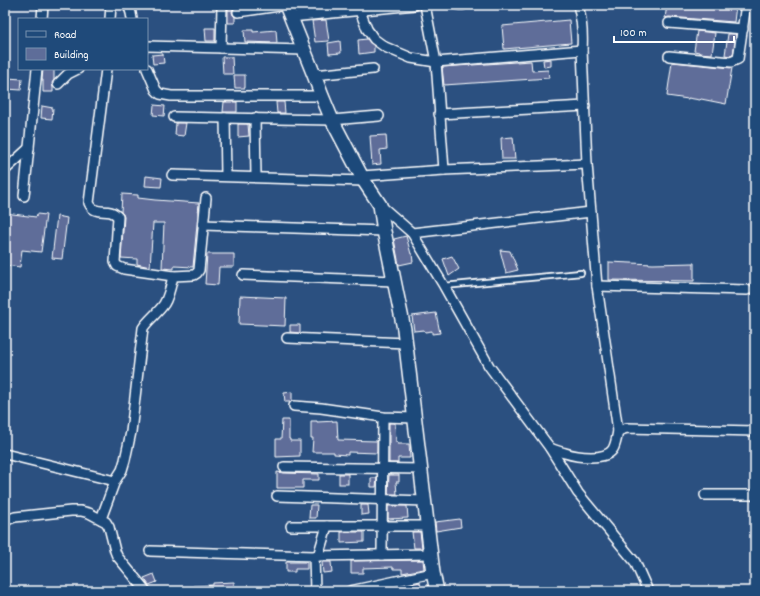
<svg xmlns="http://www.w3.org/2000/svg" width="760" height="596" font-family="Dekko,sans-serif">
<rect width="100%" height="100%" fill="#2b5080"/>
<filter id="ink" filterUnits="userSpaceOnUse"><feTurbulence type="fractalNoise" baseFrequency=".025" numOctaves="2"/><feDisplacementMap in="SourceGraphic" scale="8" xChannelSelector="R" yChannelSelector="G"/><feConvolveMatrix kernelMatrix="1 2 1 2 8 2 1 2 1" color-interpolation-filters="sRGB"/></filter>
<g filter="url(#ink)">
<g fill="#5e6d99" stroke="#fff">
<path d="M228 5H235V7L233 9 232 12 233 15 235 17V23H228Z"/>
<path d="M667 5H736L734 22 669 17 665 18Z"/>
<path d="M326 20 329 41 315 42 312 21Z"/>
<path d="M569 20 571 43 504 49 502 26Z"/>
<path d="M205 28H215V41H206Z"/>
<path d="M244 30H253V32L276 30 277 43 245 42Z"/>
<path d="M697 31 715 33 712 54 699 53V52L694 51Z"/>
<path d="M728 34H736L733 55 730 56 725 55Z"/>
<path d="M367 39 374 46V52L359 54 358 40Z"/>
<path d="M340 41 341 53 329 54 328 43Z"/>
<path d="M163 54 164 63 153 64 152 55Z"/>
<path d="M222 57H232L233 74H223Z"/>
<path d="M551 59V66L544 67 543 60Z"/>
<path d="M531 61 532 71 548 70 549 78 444 85 442 67Z"/>
<path d="M672 62 732 68 726 104 701 99 700 100 688 98V99L667 96Z"/>
<path d="M43 69H54V80L52 83 53 88V92H43V80H42Z"/>
<path d="M234 75H245V88H235Z"/>
<path d="M7 78 22 79 21 90 7 89Z"/>
<path d="M224 102H237V112H223Z"/>
<path d="M276 102H284L285 113H277Z"/>
<path d="M154 105 165 106 164 116 153 115Z"/>
<path d="M42 106 53 108 52 119 41 118Z"/>
<path d="M176 123H186L184 136 175 135Z"/>
<path d="M238 124H248L249 136 238 137Z"/>
<path d="M386 135 387 149 380 150 381 164 372 165 370 136Z"/>
<path d="M513 137 515 159H502L501 138Z"/>
<path d="M146 176 162 178 161 187 145 186Z"/>
<path d="M122 194 138 195V198L155 200 199 203 193 267 174 266V269L162 268 164 223H153L150 267 137 264V259L121 258 124 217 123 214 121 212Z"/>
<path d="M5 213 36 217 37 214 46 215 41 252 22 250 20 267 5 265Z"/>
<path d="M57 216 67 218 62 259 52 258Z"/>
<path d="M406 236 411 254H412L413 262 399 265 394 239Z"/>
<path d="M500 250 510 251 518 270 506 273Z"/>
<path d="M207 254H234V267H219L218 285 205 284Z"/>
<path d="M452 256 459 269 449 276 443 259Z"/>
<path d="M609 262 653 264 694 263V281L609 280Z"/>
<path d="M240 296 286 298 285 326 239 324Z"/>
<path d="M436 313 440 333 432 334V331L425 332 424 330 414 331 412 316Z"/>
<path d="M290 325H300V333L290 332Z"/>
<path d="M292 392V400L290 402H285L284 393Z"/>
<path d="M282 420H289V439H290V441H300V456L276 457V439H281Z"/>
<path d="M311 421H317V422L337 421 338 440 377 441V453L348 452V455L334 454V452H312L313 438H311Z"/>
<path d="M389 423H395L396 442H398V444H409L410 458H398V463H389Z"/>
<path d="M277 472 284 473 319 474V480H303V488H277Z"/>
<rect x="339" y="474" width="9" height="10"/>
<path d="M389 475H399V482H396L397 494H388Z"/>
<path d="M371 478H377L376 487H371Z"/>
<path d="M310 505H317L316 518H309Z"/>
<path d="M361 505H368L369 514 361 515Z"/>
<path d="M388 506H407L408 518 388 519Z"/>
<path d="M460 519 461 527 436 531 435 522Z"/>
<path d="M341 532H364V542L341 543Z"/>
<path d="M412 532H420L422 548H414Z"/>
<path d="M423 560 424 569 402 573V569H393V567L363 568V573H351V561Z"/>
<path d="M286 562H307V569H295V572H286Z"/>
<path d="M322 562H331L332 572 323 573Z"/>
<path d="M154 574 157 582 149 585 144 578Z"/>
<path d="M234 582V591H193V586L213 585V583Z"/>
<path d="M420 582 421 589 397 591 396 587Z"/>
</g>
<g fill="none" stroke-linecap="round" stroke-linejoin="round">
<defs>
<path id="lane" d="M444 286 581 273"/>
<g id="street">
<path d="M126 5C131 8 131 13 132 19"/>
<path d="M425 5 436 62 444 170"/>
<path d="M459 5H463"/>
<path d="M360 11 367 29 374 39 385 47 411 58 436 62 582 50"/>
<path d="M238 12 286 5"/>
<path d="M291 17 415 5"/>
<path d="M42 19 43 5"/>
<path d="M110 19 111 5"/>
<path d="M669 23 743 29"/>
<path d="M147 46 304 50"/>
<path d="M221 48 222 5"/>
<path d="M669 56 731 62 738 59 745 11 744 5"/>
<path d="M106 69 89 203C96 218 108 205 118 217L115 262 117 266 124 269 173 276 194 275 197 273 199 270 206 198"/>
<path d="M147 69 156 90 160 94 171 96H322"/>
<path d="M314 75 373 69"/>
<path d="M58 84 68 74 78 69"/>
<path d="M439 114 585 106"/>
<path d="M174 117 332 120 379 116"/>
<path d="M225 118 226 176"/>
<path d="M255 118 256 177"/>
<path d="M5 170 29 148"/>
<path d="M172 175 364 181"/>
<path d="M362 176 444 170 587 164"/>
<path d="M24 196 37 69"/>
<path d="M380 205 412 233 444 286 489 366 550 448 578 493 635 562 648 591"/>
<path d="M203 225 384 231"/>
<path d="M412 233 591 212"/>
<path d="M243 275 394 281"/>
<path d="M597 286 747 290"/>
<path d="M287 338 406 343"/>
<path d="M294 406 321 408 383 417 415 418"/>
<path d="M618 431 627 428 755 431"/>
<path d="M550 448C555 450 560 452 565 453 577 457 606 461 613 449 616 444 617 436 618 431L597 286 587 164 582 50C583 35 582 20 578 5"/>
<path d="M5 454 115 481"/>
<path d="M284 467 421 469"/>
<path d="M705 495H755"/>
<path d="M277 496 425 501"/>
<path d="M101 519 115 481 122 470 125 460 131 432 143 328C149 319 158 313 164 304 169 296 171 285 173 276"/>
<path d="M5 523 7 520 15 517 71 511H81L89 513 106 522 109 527 115 551 117 556 146 591"/>
<path d="M291 526H428"/>
<path d="M150 551 314 556 431 554"/>
<path d="M382 555 383 417"/>
<path d="M314 556 315 591"/>
<path d="M318 556 327 526"/>
<path d="M350 591 433 573"/>
</g>
<path id="secondary" d="M286 5 314 75 322 96 332 120 364 181 380 205 384 231 404 329 433 573 437 591"/>
</defs>
<use href="#lane" stroke="#fff" stroke-width="8"/>
<use href="#street" stroke="#fff" stroke-width="12"/>
<use href="#secondary" stroke="#fff" stroke-width="16"/>
<use href="#lane" stroke="#1f4a7a" stroke-width="4.5"/>
<use href="#street" stroke="#1f4a7a" stroke-width="9"/>
<use href="#secondary" stroke="#1f4a7a" stroke-width="13"/>
</g>
</g>
<rect width="760" height="596" fill="none" stroke="#1f4a7a" stroke-width="20"/>
<rect x="10" y="10" width="740" height="576" fill="none" stroke="#fff" stroke-width="1.5" filter="url(#ink)"/>
<rect x="18" y="18" width="130" height="52" fill="#1f4a7a" stroke="#7992af"/>
<rect x="26" y="31" width="20" height="6" fill="#1f4a7a" stroke="#7992af"/>
<text x="54" y="38" font-size="12" fill="#ffffff">Road</text>
<rect x="26" y="48" width="20" height="12" fill="#5e6d99" stroke="#7992af"/>
<text x="54" y="58" font-size="12" fill="#ffffff">Building</text>
<path d="M614 36v6h120v-6" fill="none" stroke="#ffffff" stroke-width="2"/>
<text x="620" y="36" font-size="12" fill="#ffffff" stroke="#1f4a7a" stroke-width="3" paint-order="stroke">100 m</text>
</svg>
